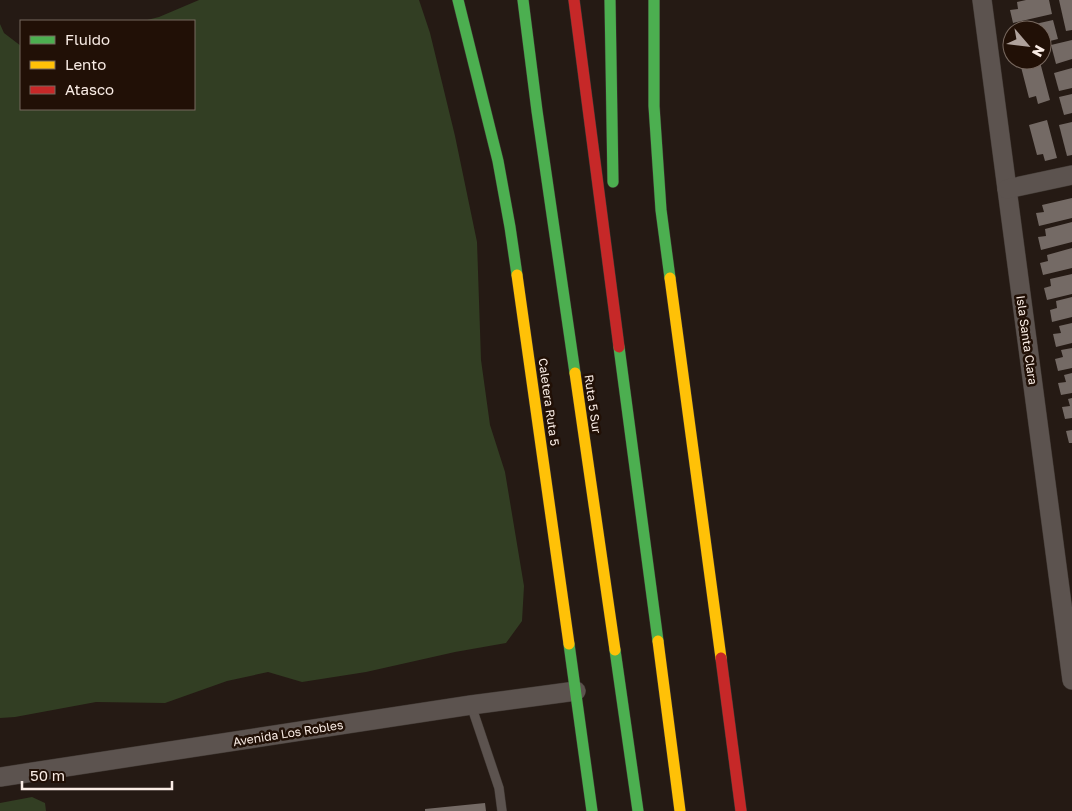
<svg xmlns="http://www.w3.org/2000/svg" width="1072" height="811" font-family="'Golos Text',sans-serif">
<rect width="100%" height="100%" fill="#251a14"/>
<g fill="#323e23">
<path d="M199 0H419L430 33 455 136 477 242 481 360 490 425 505 472 524 586 522 621 506 643 455 652 366 672 302 682 268 672 227 681 165 703 96 702 15 717 0 718V24L4 33 21 46V109H194V21H143L159 17Z"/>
<path d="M32 797 45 803 46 811H0V803Z"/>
</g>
<g fill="#746a65">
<path d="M1026 0H1049L1052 14 1013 23 1010 10 1018 9 1017 2Z"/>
<path d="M1059 0H1072V30L1066 31Z"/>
<path d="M1053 20 1058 39 1042 43V30H1023L1022 27Z"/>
<path d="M1072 40V59L1056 64 1051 45Z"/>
<path d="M1040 62 1050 100 1038 104 1036 96 1029 98 1021 67Z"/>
<path d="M1072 68V88L1059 91 1054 73Z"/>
<path d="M1072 94V113L1064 115 1059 97Z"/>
<path d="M1047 120 1057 158 1045 161 1043 154 1037 155 1029 125Z"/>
<path d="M1072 122V155L1067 156 1059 125Z"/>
<path d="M1072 198V218L1039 226 1036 213 1044 212 1042 205Z"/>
<path d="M1072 222V242L1041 250 1038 237 1046 236 1045 229Z"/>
<path d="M1072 248V268L1043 275 1040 263 1048 261 1047 255Z"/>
<path d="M1072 274V294L1047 300 1044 288 1051 286 1050 279Z"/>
<path d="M1072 297V317L1052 322 1050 310 1057 308 1056 301Z"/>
<path d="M1072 323V343L1056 347 1053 334 1061 333 1059 326Z"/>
<path d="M1072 348V368L1058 371 1055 359 1063 357 1061 350Z"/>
<path d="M1072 373V393L1061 395 1058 383 1066 382 1064 375Z"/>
<path d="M1072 398V418L1065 419 1062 407 1070 406 1068 399Z"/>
<path d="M1072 430V443H1069L1066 431Z"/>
<path d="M485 803 486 811H425V809Z"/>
</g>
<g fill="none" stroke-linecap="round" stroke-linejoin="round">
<defs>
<path id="lane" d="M471 705 499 788 502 811"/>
<g id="street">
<path d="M982 0 1072 680"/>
<path d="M1007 189 1072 175"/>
<path d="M0 777 471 705 576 691"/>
</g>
<g id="fast">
<path d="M458 0 498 161 510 227 517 275"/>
<path d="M523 0 537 111 575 373"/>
<path d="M610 0 613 182"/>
<path d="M654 0V106L661 210 670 278"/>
<path d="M619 347 658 641"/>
<path d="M569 644 592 811"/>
<path d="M615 650 638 811"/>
</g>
<g id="slow">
<path d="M517 275 569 644"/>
<path d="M670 278 721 658"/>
<path d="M575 373 615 650"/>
<path d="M658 641 680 811"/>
</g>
<g id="jam">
<path d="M574 0 619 347"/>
<path d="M721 658 741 811"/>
</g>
</defs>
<use href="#lane" stroke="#403833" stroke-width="10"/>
<use href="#street" stroke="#403833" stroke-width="20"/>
<use href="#fast" stroke="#403833" stroke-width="12"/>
<use href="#slow" stroke="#403833" stroke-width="12"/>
<use href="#jam" stroke="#403833" stroke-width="12"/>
<use href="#lane" stroke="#5c534f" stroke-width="9"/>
<use href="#street" stroke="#5c534f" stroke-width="19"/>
<use href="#fast" stroke="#4caf50" stroke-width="11"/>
<use href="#slow" stroke="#ffc107" stroke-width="11"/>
<use href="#jam" stroke="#c62828" stroke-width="11"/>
</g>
<g text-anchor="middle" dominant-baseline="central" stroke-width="5" stroke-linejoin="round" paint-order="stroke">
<g font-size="12" fill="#f9ece5" stroke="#211006">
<text transform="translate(1027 340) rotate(82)">Isla Santa Clara</text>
<text transform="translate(549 402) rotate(82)">Caletera Ruta 5</text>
<text transform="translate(593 404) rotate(82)">Ruta 5 Sur</text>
<text transform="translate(288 733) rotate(-9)">Avenida Los Robles</text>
</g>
</g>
<rect x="20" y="20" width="175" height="90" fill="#211006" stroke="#77685f"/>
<rect x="30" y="36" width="25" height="8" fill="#4caf50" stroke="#77685f"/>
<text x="65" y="45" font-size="15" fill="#f9ece5">Fluido</text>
<rect x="30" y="61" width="25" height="8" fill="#ffc107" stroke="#77685f"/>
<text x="65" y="70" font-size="15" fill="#f9ece5">Lento</text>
<rect x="30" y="86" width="25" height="8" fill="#c62828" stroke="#77685f"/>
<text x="65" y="95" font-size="15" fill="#f9ece5">Atasco</text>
<g transform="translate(1027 45) rotate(118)"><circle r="24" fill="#211006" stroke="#77685f"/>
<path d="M0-4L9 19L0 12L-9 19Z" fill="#afa29c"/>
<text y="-8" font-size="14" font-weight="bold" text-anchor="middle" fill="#f9ece5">N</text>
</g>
<path d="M22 781v8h150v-8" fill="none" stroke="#f9ece5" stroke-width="2.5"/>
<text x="30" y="781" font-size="15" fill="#f9ece5" stroke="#211006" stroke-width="4" paint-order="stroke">50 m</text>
</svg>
